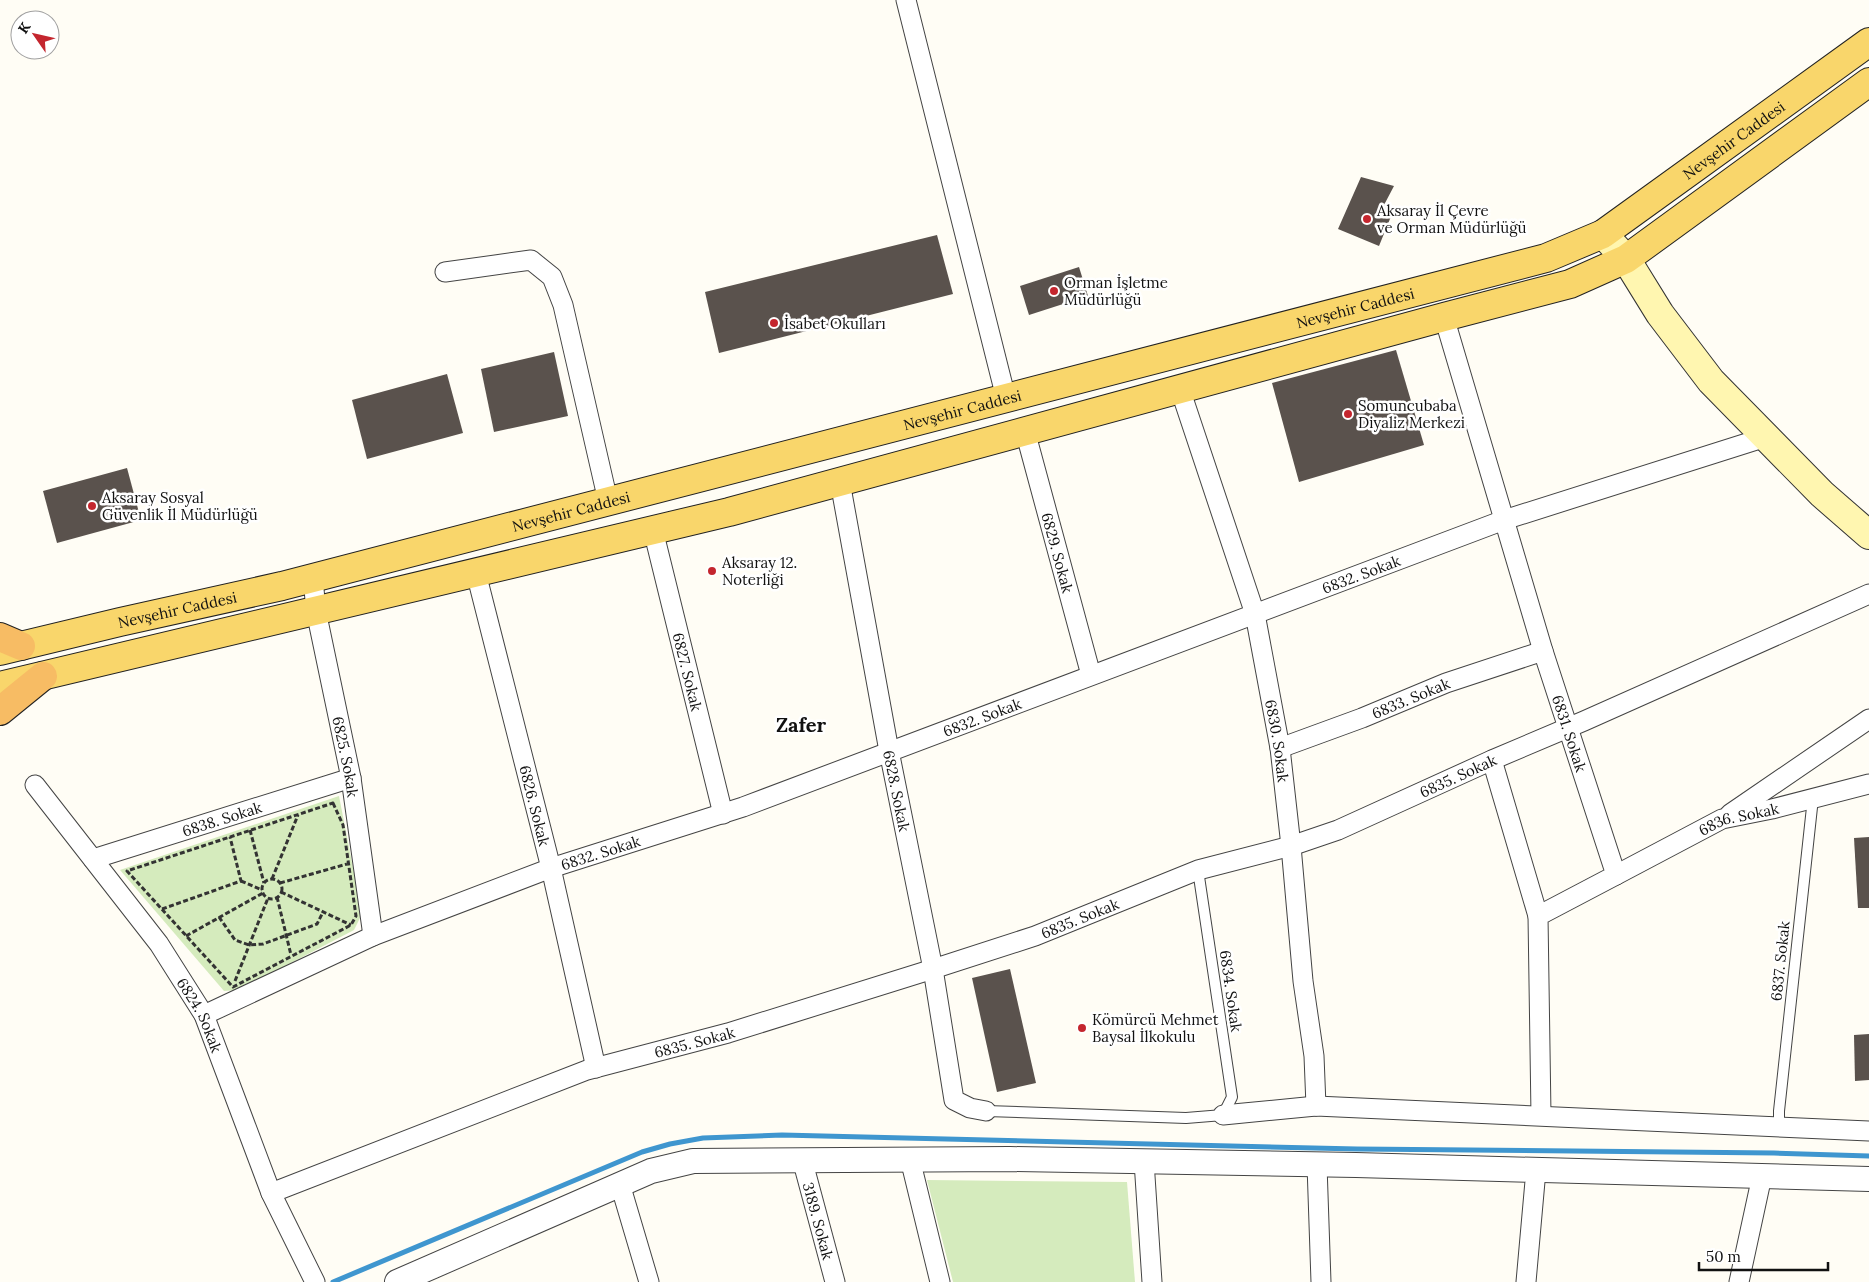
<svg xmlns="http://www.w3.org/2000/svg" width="1869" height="1282" font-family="Lora,serif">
<rect width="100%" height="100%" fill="#fffdf5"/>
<g fill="#d5ebbd">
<path d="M339 796 362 914 354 930 239 990 224 991 120 870Z"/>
<path d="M927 1180 1127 1182 1135 1282H953Z"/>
</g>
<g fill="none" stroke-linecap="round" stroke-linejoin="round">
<path stroke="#3f96cf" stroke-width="5" d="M333 1282 642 1152 670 1144 703 1138 782 1135 1357 1149 1774 1153 1869 1156"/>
</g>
<g fill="#5a524d">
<path d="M1361 177 1394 186 1384 205 1394 209 1379 246 1338 229Z"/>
<path d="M937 235 953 294 719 353 705 292Z"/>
<path d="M1079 267 1088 296 1029 315 1020 286Z"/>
<path d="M1396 350 1424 445 1299 482 1272 383Z"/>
<path d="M554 352 568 416 494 432 481 369Z"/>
<path d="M447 374 463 433 367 459 352 400Z"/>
<path d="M127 468 141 520 57 543 43 491Z"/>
<path d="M1869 837V908H1858L1854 838Z"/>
<path d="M1010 969 1036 1083 997 1092 972 978Z"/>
<path d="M1869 1034V1080L1855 1081 1854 1035Z"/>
</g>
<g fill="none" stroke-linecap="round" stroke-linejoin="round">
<defs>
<g id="service">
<path d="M986 1111 1186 1118 1223 1115 1232 1097 1198 870"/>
<path d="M1779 1126V1111L1813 798"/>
</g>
<g id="minor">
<path d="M906 0 1006 398"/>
<path d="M445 272 531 260 552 277 563 305 608 501"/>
<path id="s1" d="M1444 317 1543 651 1616 875 1538 916 1541 1115"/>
<path id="s2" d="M1180 389 1255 614 1280 748 1291 846 1303 981 1314 1056 1316 1106"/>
<path id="s3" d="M1025 431 1091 675"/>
<path id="s4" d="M840 482 889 751 933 969 954 1100 970 1108 986 1111"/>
<path id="s5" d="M653 530 723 814"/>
<path id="s6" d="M476 573 551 868 596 1068"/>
<path id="s7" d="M313 578 316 611 351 778 373 936"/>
<path id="s8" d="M1280 748 1362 718 1446 683 1543 651"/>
<path d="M1492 760 1538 916"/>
<path id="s9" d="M35 785 159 944 204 1015 271 1193 315 1282"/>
<path d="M1730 814 1869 719"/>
<path id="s10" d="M93 859 351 778"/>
<path id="s11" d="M1616 875 1722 819 1772 809 1869 784"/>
<path id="s12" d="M204 1015 373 936 551 868 743 807 1504 520 1766 437"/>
<path d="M1223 1115 1316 1106 1869 1131"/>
<path id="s13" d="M802 1159 835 1282"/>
<path d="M910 1159 940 1282"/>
<path d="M1144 1161 1152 1282"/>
<path d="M1317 1165 1321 1282"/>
<path d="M620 1184 649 1282"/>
<path id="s14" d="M271 1193 587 1070 728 1033 933 969 1035 936 1198 870 1291 846 1338 830 1492 760 1584 721 1869 594"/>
<path d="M1526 1282 1536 1170"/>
<path d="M1739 1282 1762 1176"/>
</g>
<path id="tertiary" d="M397 1282 651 1171 693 1161 1010 1159 1356 1165 1869 1179"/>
<path id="secondary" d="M1603 234 1626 259 1660 314 1711 381 1822 494 1869 535"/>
<g id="primary">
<path id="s15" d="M0 651 120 622 282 586 1546 258 1603 234 1869 42"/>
<path d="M0 686 729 512 1444 317 1570 284 1626 259 1869 82"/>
</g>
<g id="trunk">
<path d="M0 637 21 646"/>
<path d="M0 711 43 676"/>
</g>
</defs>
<use href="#service" stroke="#444" stroke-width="12"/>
<use href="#minor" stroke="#444" stroke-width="21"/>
<use href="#tertiary" stroke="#444" stroke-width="26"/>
<use href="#secondary" stroke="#333" stroke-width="30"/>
<use href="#primary" stroke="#222" stroke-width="30"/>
<use href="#trunk" stroke="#222" stroke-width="30"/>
<g stroke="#333" stroke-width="3" stroke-dasharray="5 2.5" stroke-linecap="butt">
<path d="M333 803 343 825 356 916 351 925 233 987 127 871Z"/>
<path d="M250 830 264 883"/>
<path d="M272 879 298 815"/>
<circle cx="272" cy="889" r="10"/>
<path d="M241 881 262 890"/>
<path d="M280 883 347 864"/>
<path d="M281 892 351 925"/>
<path d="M277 897 291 955"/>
<path d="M162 909 241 881 230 837"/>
<path d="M219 917 235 940 249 945 263 944 317 924 323 912"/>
<path d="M186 936 263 893"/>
<path d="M235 981 268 898"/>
</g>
<use href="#service" stroke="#fff" stroke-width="10"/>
<use href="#minor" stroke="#fff" stroke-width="19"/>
<use href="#tertiary" stroke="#fff" stroke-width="24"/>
<use href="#secondary" stroke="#fff6b0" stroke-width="28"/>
<use href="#primary" stroke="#f9d66b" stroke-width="28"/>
<use href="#trunk" stroke="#f7bc64" stroke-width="28"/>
</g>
<g fill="#c4262e" stroke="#fff" stroke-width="2">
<circle cx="1367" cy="219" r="5"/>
<circle cx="1054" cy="291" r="5"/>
<circle cx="774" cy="323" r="5"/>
<circle cx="1348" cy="414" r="5"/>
<circle cx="92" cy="506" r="5"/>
<circle cx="712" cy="571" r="5"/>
<circle cx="1082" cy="1028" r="5"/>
</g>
<g text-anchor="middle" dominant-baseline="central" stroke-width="5" stroke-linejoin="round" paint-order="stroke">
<g font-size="15" fill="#111" stroke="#fff">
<text stroke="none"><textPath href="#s15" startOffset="1818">Nevşehir Caddesi</textPath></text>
<text stroke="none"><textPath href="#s15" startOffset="1398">Nevşehir Caddesi</textPath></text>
<text stroke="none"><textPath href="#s15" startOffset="992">Nevşehir Caddesi</textPath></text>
<text stroke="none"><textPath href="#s15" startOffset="588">Nevşehir Caddesi</textPath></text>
<text stroke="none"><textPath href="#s3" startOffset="126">6829. Sokak</textPath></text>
<text stroke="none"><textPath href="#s12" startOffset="1239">6832. Sokak</textPath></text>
<text stroke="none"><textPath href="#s15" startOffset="182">Nevşehir Caddesi</textPath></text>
<text stroke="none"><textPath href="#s5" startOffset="146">6827. Sokak</textPath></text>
<text stroke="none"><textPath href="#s8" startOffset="140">6833. Sokak</textPath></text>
<text stroke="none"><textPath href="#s12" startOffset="834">6832. Sokak</textPath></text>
<text stroke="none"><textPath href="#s1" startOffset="435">6831. Sokak</textPath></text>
<text stroke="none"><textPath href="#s2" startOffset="366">6830. Sokak</textPath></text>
<text stroke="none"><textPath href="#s7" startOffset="182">6825. Sokak</textPath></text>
<text stroke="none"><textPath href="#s14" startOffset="1260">6835. Sokak</textPath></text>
<text stroke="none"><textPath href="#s4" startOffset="314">6828. Sokak</textPath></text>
<text stroke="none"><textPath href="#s6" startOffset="240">6826. Sokak</textPath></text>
<text stroke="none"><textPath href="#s10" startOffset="135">6838. Sokak</textPath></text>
<text stroke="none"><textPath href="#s11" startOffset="136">6836. Sokak</textPath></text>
<text stroke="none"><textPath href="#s12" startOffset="429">6832. Sokak</textPath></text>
<text stroke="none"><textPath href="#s14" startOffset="855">6835. Sokak</textPath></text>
<text transform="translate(1780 961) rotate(-84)">6837. Sokak</text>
<text transform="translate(1231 991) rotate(82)">6834. Sokak</text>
<text stroke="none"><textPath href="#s9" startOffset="284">6824. Sokak</textPath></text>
<text stroke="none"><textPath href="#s14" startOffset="450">6835. Sokak</textPath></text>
<text stroke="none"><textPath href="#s13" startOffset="64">3189. Sokak</textPath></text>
</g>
<g font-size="15" fill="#111" stroke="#fff" text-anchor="start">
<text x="1377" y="210">Aksaray İl Çevre<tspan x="1377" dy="17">ve Orman Müdürlüğü</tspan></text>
<text x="1064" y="282">Orman İşletme<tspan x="1064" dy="17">Müdürlüğü</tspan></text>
<text x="784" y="323">İsabet Okulları</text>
<text x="1358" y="405">Somuncubaba<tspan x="1358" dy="17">Diyaliz Merkezi</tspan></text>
<text x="102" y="497">Aksaray Sosyal<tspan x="102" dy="17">Güvenlik İl Müdürlüğü</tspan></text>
<text x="722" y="562">Aksaray 12.<tspan x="722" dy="17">Noterliği</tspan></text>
<text x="1092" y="1019">Kömürcü Mehmet<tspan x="1092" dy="17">Baysal İlkokulu</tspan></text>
</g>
<g font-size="20" font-weight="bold" fill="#111" stroke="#fff">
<text x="801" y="724">Zafer</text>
</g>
</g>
<g transform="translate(35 35) rotate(304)"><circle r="24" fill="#ffffff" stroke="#a0a0a0"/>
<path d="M0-4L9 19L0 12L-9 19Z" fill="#c4262e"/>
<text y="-8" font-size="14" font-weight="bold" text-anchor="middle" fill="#111111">K</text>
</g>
<path d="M1699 1262v8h129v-8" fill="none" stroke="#111111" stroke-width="2.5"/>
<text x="1706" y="1262" font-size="15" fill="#111111" stroke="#ffffff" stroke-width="4" paint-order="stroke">50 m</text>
</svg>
